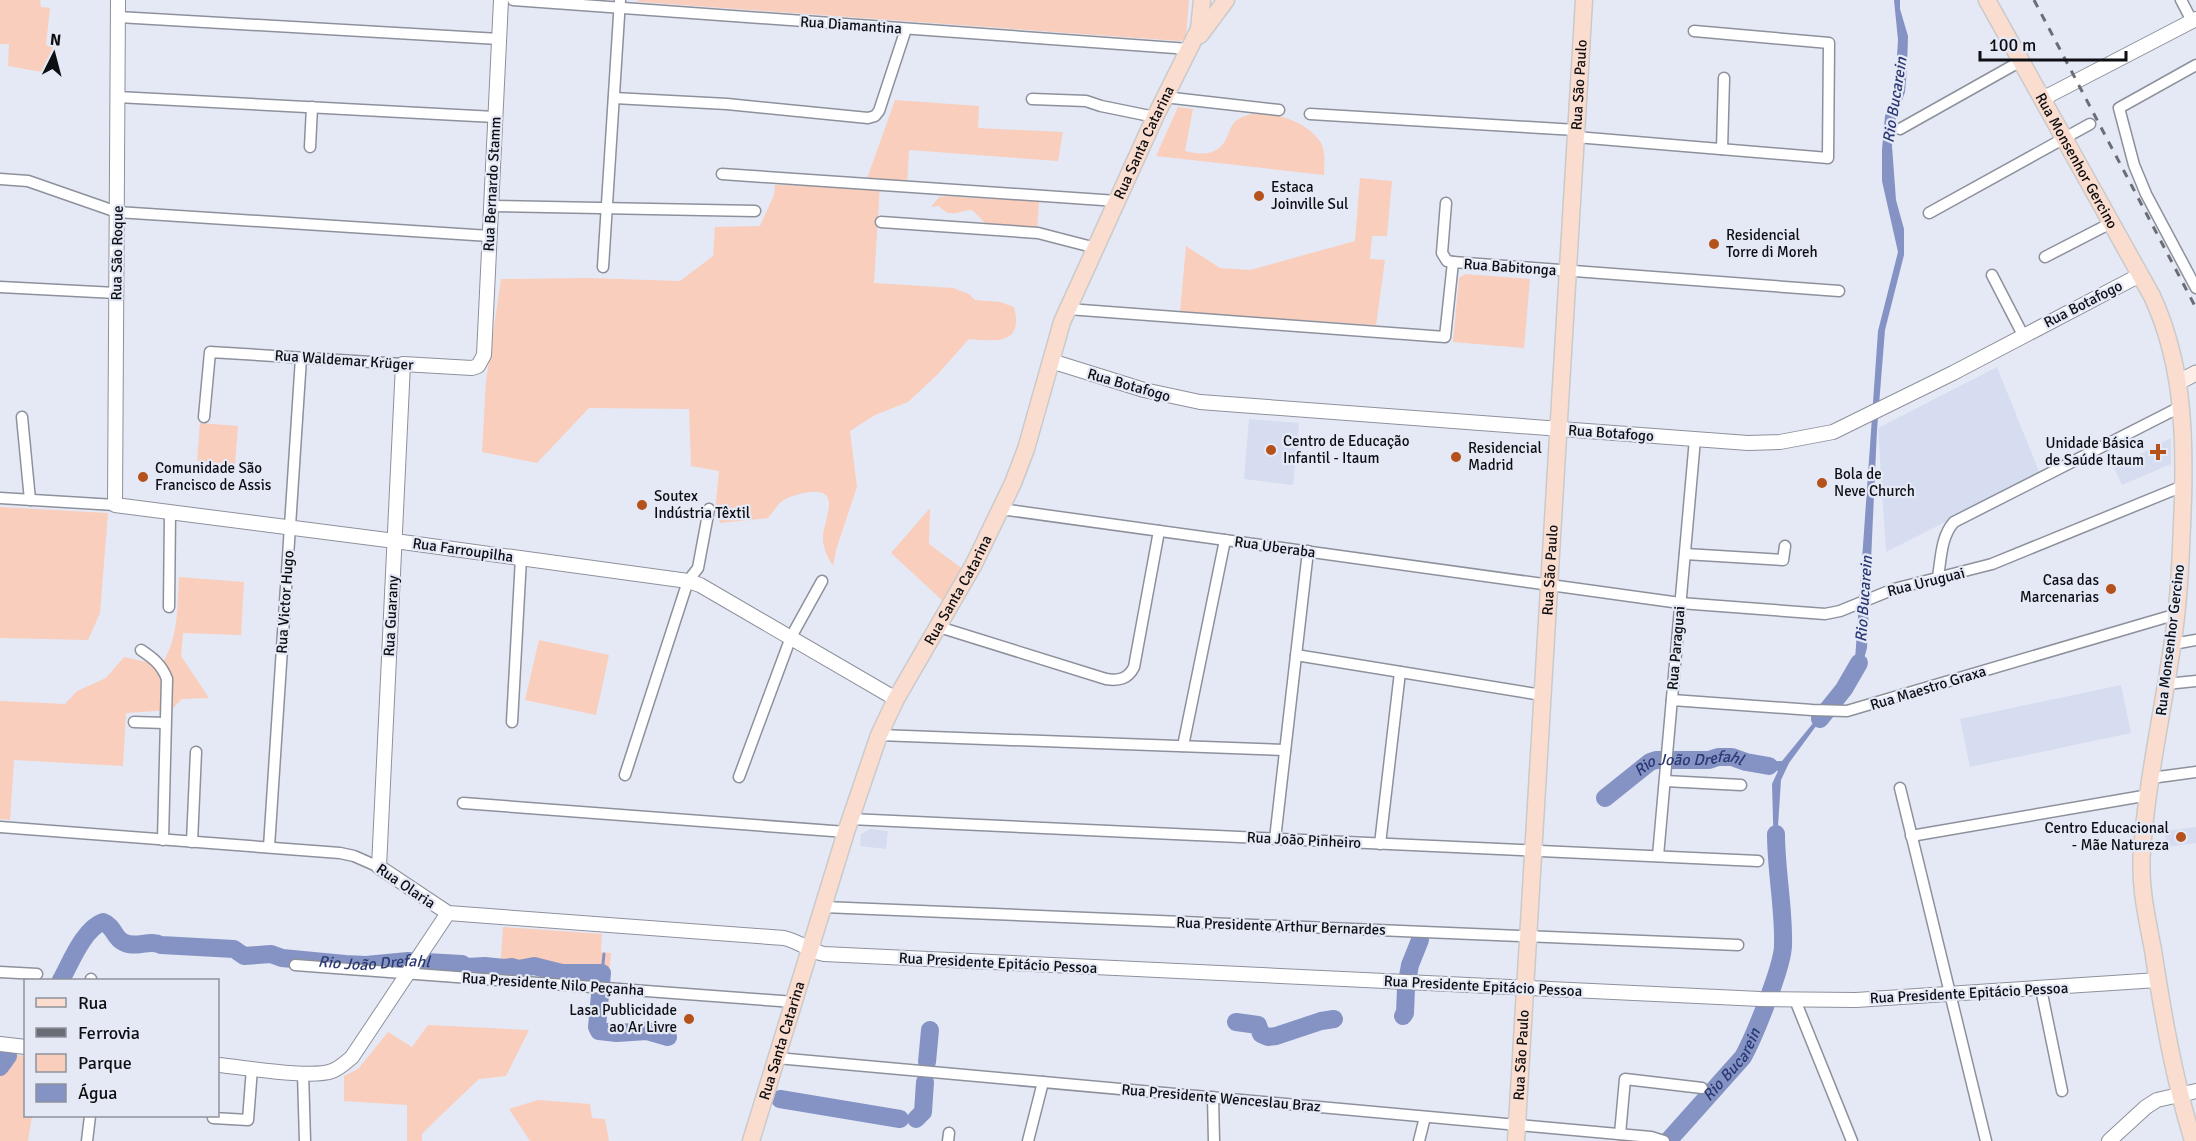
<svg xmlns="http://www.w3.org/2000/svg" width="2196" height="1141" font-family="Signika,sans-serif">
<rect width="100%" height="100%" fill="#e5e9f5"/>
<g fill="#d6ddf0">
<path d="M1997 367 2040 474 1886 552 1878 428Z"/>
<path d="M1249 419 1299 423 1293 485 1244 479Z"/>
<path d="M2171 438V464L2122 485 2114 468Z"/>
<path d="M2121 685 2131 733 1970 767 1960 719Z"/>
<path d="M2196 827V843L2167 847 2164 831Z"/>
<path d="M870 829 888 831 886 849 860 846 861 834Z"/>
</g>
<g fill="#f9cebc">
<path d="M0 0H40L41 7 50 8 46 45 53 47 52 68 42 72 8 66 9 44H0Z"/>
<path d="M636 0H1189L1186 35 1184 39 1180 41 640 2Z"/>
<path d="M895 100 979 106 978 128 1063 132 1058 161 909 150 907 186 880 184 874 283 953 288 969 294 975 300 1000 302 1014 307C1024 346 995 341 969 339L937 375 908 402 875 415 850 431 857 487 836 550 833 566C828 558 824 550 823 541 821 522 847 484 804 493 782 498 782 500 768 518L720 523 715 511 719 471 691 466 689 409 589 408 537 463 482 452 486 381 501 279 589 278 680 281 713 256 715 227 760 226 774 195 775 185 864 187Z"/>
<path d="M1178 107 1193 109 1185 151C1204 156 1220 155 1228 135 1230 130 1232 123 1237 120 1260 104 1308 120 1321 143 1326 153 1324 165 1324 175L1156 156Z"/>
<path d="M1360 178 1392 181 1387 236H1372L1370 259 1385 260 1376 325 1180 312 1186 246 1220 268 1250 270 1355 241Z"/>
<path d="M949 196C979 199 1009 199 1039 201L1037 231C1026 230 1002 232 993 228 984 224 979 216 972 210 957 211 950 219 939 206L931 207 939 197Z"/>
<path d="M1465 274 1530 279 1524 348 1453 342 1459 278Z"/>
<path d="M200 423 238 426 235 464 197 461Z"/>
<path d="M0 507 108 513 100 613 88 640 0 638Z"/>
<path d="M930 508 929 544 964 570 946 604 891 553Z"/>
<path d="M179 577 244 582 241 635 183 633 181 656 209 698 182 699 171 710 126 713 123 766 14 760 10 820 0 819V701L65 704 77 691 106 678 124 657 161 665C179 639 177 607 179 577Z"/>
<path d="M539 640 609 655 596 715 525 700Z"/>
<path d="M503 927 602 934 601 952 611 953 609 979 500 971Z"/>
<path d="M428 1025 529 1030 506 1076 479 1079 437 1119 422 1134V1141H407V1105L344 1101V1076L358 1069 388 1032 412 1047Z"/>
<path d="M3 1053 25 1056 26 1116H32L28 1141H0V1058Z"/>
<path d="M538 1100 590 1104 592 1118 605 1119 609 1141H530L509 1109Z"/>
</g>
<path fill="#8493c4" d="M1894 0H1900V9L1908 36 1907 69 1905 92 1896 117 1892 146 1896 200 1904 229V255L1885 330 1877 430 1867 648 1863 662 1789 763 1781 780 1776 857 1774 854 1772 784 1778 771 1746 762 1782 761 1836 695 1855 660 1878 331 1898 252 1882 181V150L1885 116 1895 91 1898 40Z"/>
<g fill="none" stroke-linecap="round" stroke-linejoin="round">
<path stroke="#8493c4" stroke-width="3" d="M602 973 604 954"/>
<g stroke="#8493c4" stroke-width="18">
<path d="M1820 719 1844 689 1859 663"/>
<path id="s1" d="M1605 798 1650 762 1656 760H1709L1718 757H1732L1746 762 1769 766"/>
<path d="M1408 976 1410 965 1420 940"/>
<path id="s2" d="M61 980C70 964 84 928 103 922 114 926 114 938 123 942 135 949 149 939 161 945L234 949 244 956 271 954 282 958 345 964 366 965 408 961 462 964 466 967 485 966 504 968 512 967 518 969 534 966 562 973H602L597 1027 599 1031 617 1033 647 1031 668 1037"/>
<path d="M1403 1016 1405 1013 1406 988"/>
<path d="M1236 1022 1258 1025 1261 1034 1268 1037 1276 1036 1321 1021 1334 1019"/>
<path d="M927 1062 930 1030"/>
<path d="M0 1067 8 1056"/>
<path d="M780 1099 900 1119"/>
<path d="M916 1119 923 1112 925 1082"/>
<path id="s3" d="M1668 1141 1743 1057C1754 1037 1783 966 1783 945 1784 908 1776 871 1776 834"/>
</g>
<defs>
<g id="minor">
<path d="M513 0 1189 49"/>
<path d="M2181 0 2192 21"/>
<path d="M118 17 499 39"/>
<path d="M2196 65 2119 108 2134 165 2146 194 2196 288"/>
<path d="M117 97 495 117"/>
<path d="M1164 97 1279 110"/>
<path d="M614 98 727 104 868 118 875 116 879 111 906 29"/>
<path d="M1032 99 1086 101 1101 106 1155 117"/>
<path d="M1310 114 1576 130"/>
<path d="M1900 129 2021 61"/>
<path d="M1576 137 1828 158 1829 43 1694 31"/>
<path d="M310 147 312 107"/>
<path d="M1722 149 1724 78"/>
<path d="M722 174 1117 201"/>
<path d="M0 179 28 181 117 212 490 236"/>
<path d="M1446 203 1442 253 1447 261 1453 262"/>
<path d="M491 206 755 211"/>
<path d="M1929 213 2090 124"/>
<path d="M881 222 1038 233 1096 248"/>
<path d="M2045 257 2111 223"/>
<path d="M603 267 620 0"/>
<path d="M1992 275 2023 335"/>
<path d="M0 287 116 293"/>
<path d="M1068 309 1445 337 1453 262 1839 291"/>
<path d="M22 417 30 500"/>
<path d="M204 417 210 352 403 364"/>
<path d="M0 498 115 505"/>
<path d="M1001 509 1680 603 1825 614 1840 611 1894 589 1992 564 2183 486"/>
<path d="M1685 554 1783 560 1785 546"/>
<path d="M1938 577C1941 559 1941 536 1954 522L2182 406"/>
<path d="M169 607 170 512"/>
<path d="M939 627 1106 679C1119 681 1128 679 1134 667L1159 531"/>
<path d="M2173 644 2196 640"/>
<path d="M141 650C153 658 162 665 167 679L163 840"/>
<path d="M1296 655 1542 695"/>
<path d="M2166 684 2196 681"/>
<path d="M1672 700 1812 710 1847 711 2177 614"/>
<path d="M134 722 165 723"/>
<path d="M512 722 521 558"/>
<path d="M879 735 1285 750"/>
<path d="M1183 746 1225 540"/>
<path d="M625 775 688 581 698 568 709 509"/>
<path d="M739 777 791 637 822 581"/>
<path d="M2151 778 2196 772"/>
<path d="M1665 781 1741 785"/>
<path d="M1900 788 1986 1141"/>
<path d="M463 803 846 832"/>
<path d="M850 819 1758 861"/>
<path d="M0 827 340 853 354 856 379 867"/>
<path d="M1911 836 2149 795"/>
<path d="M1275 839 1308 551"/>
<path d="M192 842 196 752"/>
<path d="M1380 844 1400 672"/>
<path d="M269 847 301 358"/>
<path d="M1658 856 1695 439"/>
<path d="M823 907 1738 945"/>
<path d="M295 965 794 1002"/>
<path d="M0 972 37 974"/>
<path d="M91 980V979"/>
<path d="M2041 989 2062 1091"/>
<path d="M1795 1000 1852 1141"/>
<path d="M777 1058 1651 1137 1664 1141"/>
<path d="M303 1073 305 1141"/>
<path d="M1213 1097 1214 1141"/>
<path d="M213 1118 248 1120 252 1068"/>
<path d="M1620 1134 1625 1079 1702 1088"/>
<path d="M87 1141 90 1116"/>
<path d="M948 1141 949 1133"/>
<path d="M1028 1141 1043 1082"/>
<path d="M1419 1141 1425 1117"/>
</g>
<g id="tertiary">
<path d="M118 0 115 505 395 541 688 581 700 585 896 699"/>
<path d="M501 0 484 355 478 366 472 368 403 364 379 867 448 913 784 938C798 941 810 951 824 954L1760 999 1856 1000 2158 980"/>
<path d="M2042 99 2196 19"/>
<path d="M1051 361 1144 390 1200 402 1748 443 1780 442 1833 432 1953 373 2140 275"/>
<path d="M0 1044 26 1047"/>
<path d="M218 1065C243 1067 311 1079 332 1071 340 1068 346 1062 352 1057L448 913"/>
<path d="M2109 1141 2146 1107 2157 1100 2196 1091"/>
</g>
<path id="secondary" d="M2179 382 2196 373"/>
<g id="primary">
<path id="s4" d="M1987 0 2152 296C2182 361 2185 429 2183 500 2181 547 2180 594 2173 640 2163 711 2147 780 2142 851 2139 884 2147 918 2153 950 2163 1015 2174 1079 2193 1141"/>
<path d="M1200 35 1226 0"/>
<path id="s5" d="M751 1141 846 832 879 735 896 699 974 564 1013 483 1026 449 1062 322 1155 117 1199 29 1202 0"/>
<path id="s6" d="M1516 1141 1584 0"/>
</g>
</defs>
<use href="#minor" stroke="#8d919c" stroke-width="13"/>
<use href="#tertiary" stroke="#8d919c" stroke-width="16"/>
<use href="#secondary" stroke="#8d919c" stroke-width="17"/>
<use href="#primary" stroke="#cacacb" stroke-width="19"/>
<use href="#minor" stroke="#fff" stroke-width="10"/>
<use href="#tertiary" stroke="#fff" stroke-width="14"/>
<use href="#secondary" stroke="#fdeee8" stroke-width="15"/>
<use href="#primary" stroke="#fbddd0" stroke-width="16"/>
<path stroke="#6a6d75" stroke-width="3" stroke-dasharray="8 8" stroke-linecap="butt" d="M2034 0 2196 308"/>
</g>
<g fill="#b5521c" stroke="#e5e9f5" stroke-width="2">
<circle cx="1259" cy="196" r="6"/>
<circle cx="1714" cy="244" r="6"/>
<circle cx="1271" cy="450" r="6"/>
<path d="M2155 443h6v6h6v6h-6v6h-6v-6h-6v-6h6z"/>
<circle cx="1456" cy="457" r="6"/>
<circle cx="143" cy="477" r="6"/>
<circle cx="1822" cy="483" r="6"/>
<circle cx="642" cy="505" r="6"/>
<circle cx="2111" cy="589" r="6"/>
<circle cx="2181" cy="837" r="6"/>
<circle cx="689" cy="1019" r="6"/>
</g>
<g text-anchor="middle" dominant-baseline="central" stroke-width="4.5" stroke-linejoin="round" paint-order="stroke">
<g font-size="15" fill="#0d0f13" stroke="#e5e9f5">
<text transform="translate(851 25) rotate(4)">Rua Diamantina</text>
<text stroke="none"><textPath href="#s6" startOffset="1058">Rua São Paulo</textPath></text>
<text stroke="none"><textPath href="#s5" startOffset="1077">Rua Santa Catarina</textPath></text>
<text stroke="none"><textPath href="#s4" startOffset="184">Rua Monsenhor Gercino</textPath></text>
<text transform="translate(492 184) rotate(-87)">Rua Bernardo Stamm</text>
<text transform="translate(117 253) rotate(-89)">Rua São Roque</text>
<text transform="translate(1510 267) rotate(4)">Rua Babitonga</text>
<text transform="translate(2083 304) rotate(-27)">Rua Botafogo</text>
<text transform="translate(344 360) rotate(4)">Rua Waldemar Krüger</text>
<text transform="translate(1129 385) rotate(16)">Rua Botafogo</text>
<text transform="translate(1611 433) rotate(4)">Rua Botafogo</text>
<text transform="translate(1275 547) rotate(8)">Rua Uberaba</text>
<text transform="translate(463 550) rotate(8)">Rua Farroupilha</text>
<text stroke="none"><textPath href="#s6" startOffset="572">Rua São Paulo</textPath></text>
<text transform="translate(1926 582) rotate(-14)">Rua Uruguai</text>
<text stroke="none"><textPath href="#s5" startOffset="591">Rua Santa Catarina</textPath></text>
<text transform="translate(285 602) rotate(-86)">Rua Victor Hugo</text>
<text transform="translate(391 616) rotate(-87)">Rua Guarany</text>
<text transform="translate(2170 640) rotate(-83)">Rua Monsenhor Gercino</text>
<text transform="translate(1676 648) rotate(-85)">Rua Paraguai</text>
<text transform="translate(1928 688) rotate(-17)">Rua Maestro Graxa</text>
<text transform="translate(1304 840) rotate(3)">Rua João Pinheiro</text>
<text transform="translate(406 886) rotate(34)">Rua Olaria</text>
<text transform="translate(1281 926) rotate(2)">Rua Presidente Arthur Bernardes</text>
<text transform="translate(998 963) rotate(3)">Rua Presidente Epitácio Pessoa</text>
<text transform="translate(553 984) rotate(4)">Rua Presidente Nilo Peçanha</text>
<text transform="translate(1483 986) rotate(3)">Rua Presidente Epitácio Pessoa</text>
<text transform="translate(1969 993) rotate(-3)">Rua Presidente Epitácio Pessoa</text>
<text stroke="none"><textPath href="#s5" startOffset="105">Rua Santa Catarina</textPath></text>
<text stroke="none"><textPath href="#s6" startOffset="86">Rua São Paulo</textPath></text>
<text transform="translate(1221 1098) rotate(5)">Rua Presidente Wenceslau Braz</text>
</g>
<g font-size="15" fill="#0d0f13" stroke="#e5e9f5" text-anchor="start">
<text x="1271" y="187">Estaca<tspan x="1271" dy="17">Joinville Sul</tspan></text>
<text x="1726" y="235">Residencial<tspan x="1726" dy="17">Torre di Moreh</tspan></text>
<text x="1283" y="441">Centro de Educação<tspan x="1283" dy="17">Infantil - Itaum</tspan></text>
<text x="2144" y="443" text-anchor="end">Unidade Básica<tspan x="2144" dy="17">de Saúde Itaum</tspan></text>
<text x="1468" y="448">Residencial<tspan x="1468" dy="17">Madrid</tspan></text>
<text x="155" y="468">Comunidade São<tspan x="155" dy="17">Francisco de Assis</tspan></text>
<text x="1834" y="474">Bola de<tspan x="1834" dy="17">Neve Church</tspan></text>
<text x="654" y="496">Soutex<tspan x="654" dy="17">Indústria Têxtil</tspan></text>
<text x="2099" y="580" text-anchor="end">Casa das<tspan x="2099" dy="17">Marcenarias</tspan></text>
<text x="2169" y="828" text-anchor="end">Centro Educacional<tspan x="2169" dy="17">- Mãe Natureza</tspan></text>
<text x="677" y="1010" text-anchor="end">Lasa Publicidade<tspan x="677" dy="17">ao Ar Livre</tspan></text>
</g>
<g font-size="16" font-style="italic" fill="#2a3874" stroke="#e5e9f5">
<text transform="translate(1895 100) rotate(-81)">Rio Bucarein</text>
<text transform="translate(1864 599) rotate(-86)">Rio Bucarein</text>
<text stroke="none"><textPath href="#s1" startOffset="96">Rio João Drefahl</textPath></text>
<text stroke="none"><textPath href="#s2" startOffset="357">Rio João Drefahl</textPath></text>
<text stroke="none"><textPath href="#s3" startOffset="100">Rio Bucarein</textPath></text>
</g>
</g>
<rect x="24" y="979" width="195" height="138" fill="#e5e9f5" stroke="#8f929b" stroke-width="1.5"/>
<rect x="36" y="998" width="30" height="9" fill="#fbddd0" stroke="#8f929b" stroke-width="1.5"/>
<text x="78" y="1009" font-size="18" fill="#0d0f13">Rua</text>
<rect x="36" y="1028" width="30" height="9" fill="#6a6d75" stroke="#8f929b" stroke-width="1.5"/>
<text x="78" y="1039" font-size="18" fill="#0d0f13">Ferrovia</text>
<rect x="36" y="1054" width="30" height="18" fill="#f9cebc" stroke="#8f929b" stroke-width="1.5"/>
<text x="78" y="1069" font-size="18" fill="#0d0f13">Parque</text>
<rect x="36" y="1084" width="30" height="18" fill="#8493c4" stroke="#8f929b" stroke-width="1.5"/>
<text x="78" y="1099" font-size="18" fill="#0d0f13">Água</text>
<g transform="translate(54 54) rotate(6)" stroke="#e5e9f5" stroke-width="4.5" paint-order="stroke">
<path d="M0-4.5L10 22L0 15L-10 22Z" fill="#0d0f13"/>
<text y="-9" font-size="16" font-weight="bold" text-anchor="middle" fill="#0d0f13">N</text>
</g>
<path d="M1980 51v9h146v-9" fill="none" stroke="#0d0f13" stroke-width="3"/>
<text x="1989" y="51" font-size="18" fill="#0d0f13" stroke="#e5e9f5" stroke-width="4.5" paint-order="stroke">100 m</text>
</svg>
